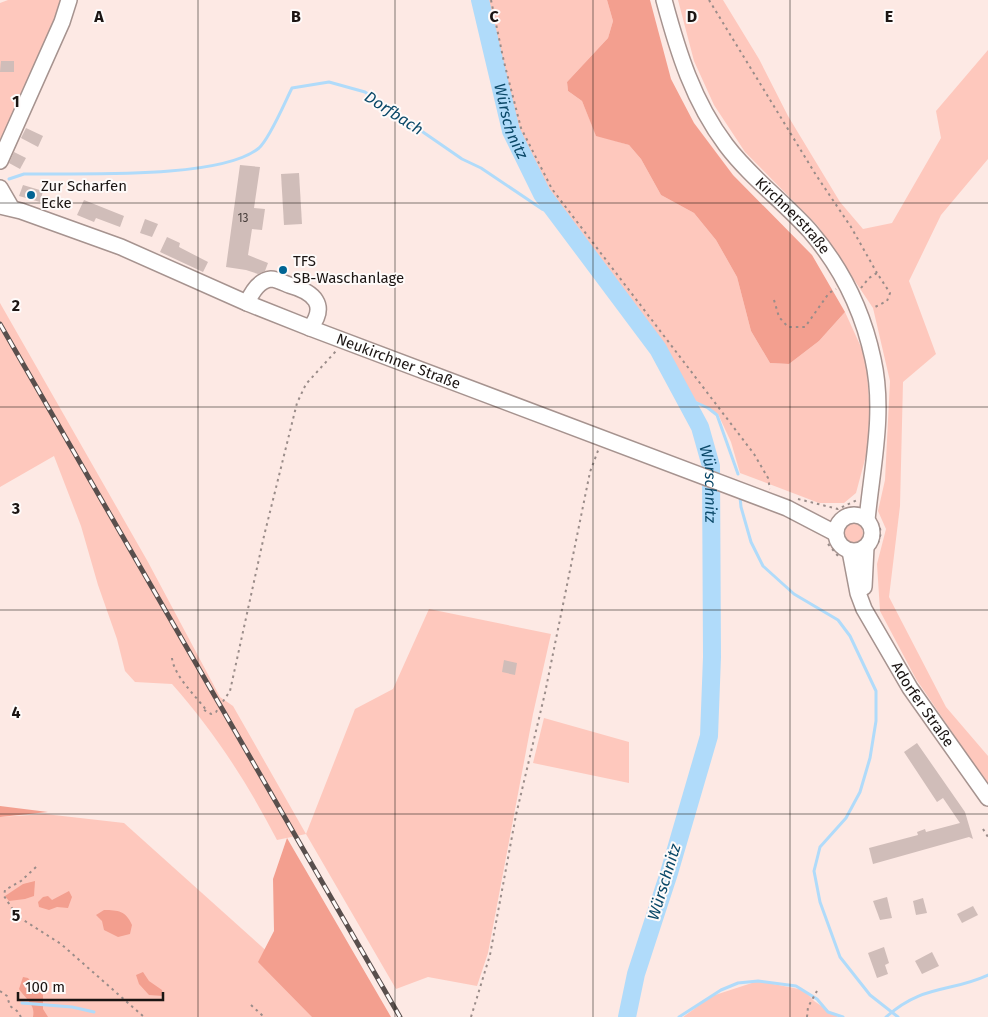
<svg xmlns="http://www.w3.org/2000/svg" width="988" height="1017" font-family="'Fira Sans',sans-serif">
<rect width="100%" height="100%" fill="#fde9e4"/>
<g fill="#fec8bd">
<path d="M8 0H62L61 13 0 145V3Z"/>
<path d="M483 0H607L613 21 608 38 567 82 568 91 582 101 596 135 629 145 641 159 661 195 694 213 716 240 737 277 751 331 770 363 789 364 819 341 845 312 866 358 870 414 868 448 856 493 844 503H819L740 473 731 442 718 414 688 396 649 333 544 193 514 130Z"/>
<path d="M678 0H723L759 59 788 116 840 202 863 229 892 223 941 138 936 111 988 50V159L941 215 909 281 936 354 903 382 900 506 889 597 946 707 988 756V785L916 679 880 611 877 564 886 529 878 511 885 480 890 381 873 308 818 226 745 152 714 105 694 61Z"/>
<path d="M0 303 148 562 220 697 233 706 306 834 355 709 393 689 429 609 551 634 533 714 488 953 477 986 428 977 396 989 306 834 277 840C248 784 214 731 172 684L135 682 125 671 117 639 98 585 81 526 54 456 0 487Z"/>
<circle cx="853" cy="533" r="10"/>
<path d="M544 718 629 742V783L533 763Z"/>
<path d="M45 814 124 823 290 972 333 1017H0V817Z"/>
<path d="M758 981 804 990 814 1001 838 1017H683L712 996Z"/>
</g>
<g fill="#f39f8f">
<path d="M607 0H650L671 79 694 123 733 175 812 255 845 312 819 341 789 364 770 363 751 331 737 277 716 240 694 213 661 195 641 159 629 145 596 136 582 101 568 91 567 82 608 38 613 21Z"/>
<path d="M0 806 48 812 0 817Z"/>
<path d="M287 838 391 1017H312L258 962 274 931 273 879Z"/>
<path d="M35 881 34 896 25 899 9 901 5 896 23 884Z"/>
<path d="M69 891 72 897 68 908 57 907 49 910 39 907 38 902 43 897 48 896 52 900Z"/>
<path d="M104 910C118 910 126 911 132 925L130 934 118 937 104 930 102 921 96 915Z"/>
<path d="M143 972 149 981 162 990 163 996 149 995 139 984 136 975Z"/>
<path d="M23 977 28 978 36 989 43 995V1009L48 1017H33C36 1005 25 998 19 989Z"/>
</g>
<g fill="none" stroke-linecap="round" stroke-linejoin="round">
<g stroke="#b0dbfa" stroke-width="3">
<path d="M9 179 24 174C77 173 220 180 259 148 270 138 284 104 292 88L329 82 365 92 462 159 481 168 542 209 558 215"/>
<path d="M684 397 708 408 717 415 738 474"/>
<path d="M740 497 741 507 751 542 763 566 794 594 838 620 850 636 876 691V721L870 758 860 792 846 818 820 847 814 871 820 902 840 957 870 995 898 1017"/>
<path d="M22 1003 72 1007 94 1012"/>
<path d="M679 1017 721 990 738 983 758 981 796 986 817 999 828 1012 843 1017"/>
<path d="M886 1017C923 984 949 993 988 975"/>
</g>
<path stroke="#b0dbfa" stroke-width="18" id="s1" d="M480 0 511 131 542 194 658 349 700 427 711 466 712 657 709 736 669 873 636 974 627 1017"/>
</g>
<g fill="#d0bdb9">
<path d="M1 61H14V72H0Z"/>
<path d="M26 128 43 136 38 147 21 138Z"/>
<path d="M14 152 26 158 20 169 9 163Z"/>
<path d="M240 165 260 167 254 208 265 209 262 230 252 229 248 255 268 263 265 271 258 274 246 270 226 267Z"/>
<path d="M299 173 302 224 284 225 281 174Z"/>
<path d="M23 185 43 191 40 202 19 196Z"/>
<path d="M84 200 124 216 120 227 96 218 94 222 77 215Z"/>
<path d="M145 219 158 224 152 237 140 233Z"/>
<path d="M167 237 180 243 179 247 208 262 203 272 160 252Z"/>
<path d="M504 660 517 663 515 675 502 672Z"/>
<path d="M917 743 965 812 973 839 969 837 873 864 869 848 918 835 917 832 925 829 926 832 960 823 943 798 937 802 904 752Z"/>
<path d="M887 897 892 918 880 920 873 901Z"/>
<path d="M923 898 927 913 916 915 913 901Z"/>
<path d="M973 906 978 915 962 923 957 914Z"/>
<path d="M884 947 889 963 885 965 888 974 877 978 868 953Z"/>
<path d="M932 952 939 966 922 974 915 961Z"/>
</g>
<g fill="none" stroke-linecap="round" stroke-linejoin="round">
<defs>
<g id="minor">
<path id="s2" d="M664 0C678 52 693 101 726 145 750 177 783 201 810 231 841 267 863 312 873 359 885 412 872 467 867 520"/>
<path d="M0 161 62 22 69 0"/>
<path d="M0 188 11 207"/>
<path id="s3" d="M0 206 21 211 121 247 247 303 310 328 787 508 835 533"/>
<path d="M247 303C251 294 259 280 271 279 276 279 284 283 289 285 314 292 328 305 310 328"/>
<circle cx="854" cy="533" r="18"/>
<path id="s4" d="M850 551 858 593 864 609 910 688 988 798"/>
<path d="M864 587 866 547"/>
</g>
</defs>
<use href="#minor" stroke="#a6938f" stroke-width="18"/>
<g stroke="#9a8c89" stroke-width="2" stroke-dasharray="2.5 4" stroke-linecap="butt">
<path d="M491 0 504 62 521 128 552 189 754 454 768 478 770 489"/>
<path d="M709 0 816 175 851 227 877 273"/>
<path d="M861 288 869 278 877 273 890 293 887 301 873 308"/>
<path d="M774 300 779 317 788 327H805L829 293 836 289"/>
<path d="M798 499 838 509 857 500"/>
<path d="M878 543 881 533 879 524"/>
<path d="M828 544 838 556"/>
<path d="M172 658C174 676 195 695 207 711"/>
<path d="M204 710 211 714 216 712 230 691 264 536 297 403 306 384 336 351"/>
<path d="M983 829 988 837"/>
<path d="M36 867 21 881 5 890 4 896 17 916 61 944 144 1017"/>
<path d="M0 991 7 996 10 1006 17 1011 21 1017"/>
<path d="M251 1005 264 1017"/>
<path d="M471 1017 490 955 516 815 545 693 590 472 599 448"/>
<path d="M807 1017 808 1007 817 991"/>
</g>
<use href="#minor" stroke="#fff" stroke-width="15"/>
<defs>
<path id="rail" d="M0 324 400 1017"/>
</defs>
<use href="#rail" stroke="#594f4d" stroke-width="5"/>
<use href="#rail" stroke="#fefaf9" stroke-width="3" stroke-dasharray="9" stroke-linecap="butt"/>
</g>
<path fill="none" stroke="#1b1513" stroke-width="1" stroke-opacity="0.55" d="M198 0V1017M395 0V1017M593 0V1017M790 0V1017M0 203H988M0 407H988M0 610H988M0 814H988"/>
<g fill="#006493" stroke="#fefaf9" stroke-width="2">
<circle cx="31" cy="195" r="5"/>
<circle cx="283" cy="270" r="5"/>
</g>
<g text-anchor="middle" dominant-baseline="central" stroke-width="4" stroke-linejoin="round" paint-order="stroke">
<g font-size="12" fill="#483f3c">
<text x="243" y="218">13</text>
</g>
<g font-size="15" fill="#1b1513" stroke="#fefaf9" text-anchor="start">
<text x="41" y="186">Zur Scharfen<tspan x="41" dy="17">Ecke</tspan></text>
<text x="293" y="261">TFS<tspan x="293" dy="17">SB-Waschanlage</tspan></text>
</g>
<g font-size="15" fill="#1b1513" stroke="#fefaf9">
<text stroke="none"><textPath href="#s2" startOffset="256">Kirchnerstraße</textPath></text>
<text stroke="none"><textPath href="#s3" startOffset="428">Neukirchner Straße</textPath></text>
<text stroke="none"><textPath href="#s4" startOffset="172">Adorfer Straße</textPath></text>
</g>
<g font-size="16" font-style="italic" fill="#0a4868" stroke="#fefaf9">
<text transform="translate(394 113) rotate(33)">Dorfbach</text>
<text stroke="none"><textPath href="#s1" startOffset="125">Würschnitz</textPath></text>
<text stroke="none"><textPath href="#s1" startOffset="545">Würschnitz</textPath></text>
<text transform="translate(664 882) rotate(-73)">Würschnitz</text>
</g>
</g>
<g font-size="16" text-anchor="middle" font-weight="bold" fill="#1b1513" stroke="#fefaf9" stroke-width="4" stroke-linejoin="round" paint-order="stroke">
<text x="99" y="22">A</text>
<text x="296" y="22">B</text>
<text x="494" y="22">C</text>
<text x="692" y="22">D</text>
<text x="889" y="22">E</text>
<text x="16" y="107">1</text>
<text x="16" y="311">2</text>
<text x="16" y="514">3</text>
<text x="16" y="718">4</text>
<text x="16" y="921">5</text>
</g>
<path d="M18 992v8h145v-8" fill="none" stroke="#1b1513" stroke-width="2.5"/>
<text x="25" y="992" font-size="15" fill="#1b1513" stroke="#fefaf9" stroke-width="4" paint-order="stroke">100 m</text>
</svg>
